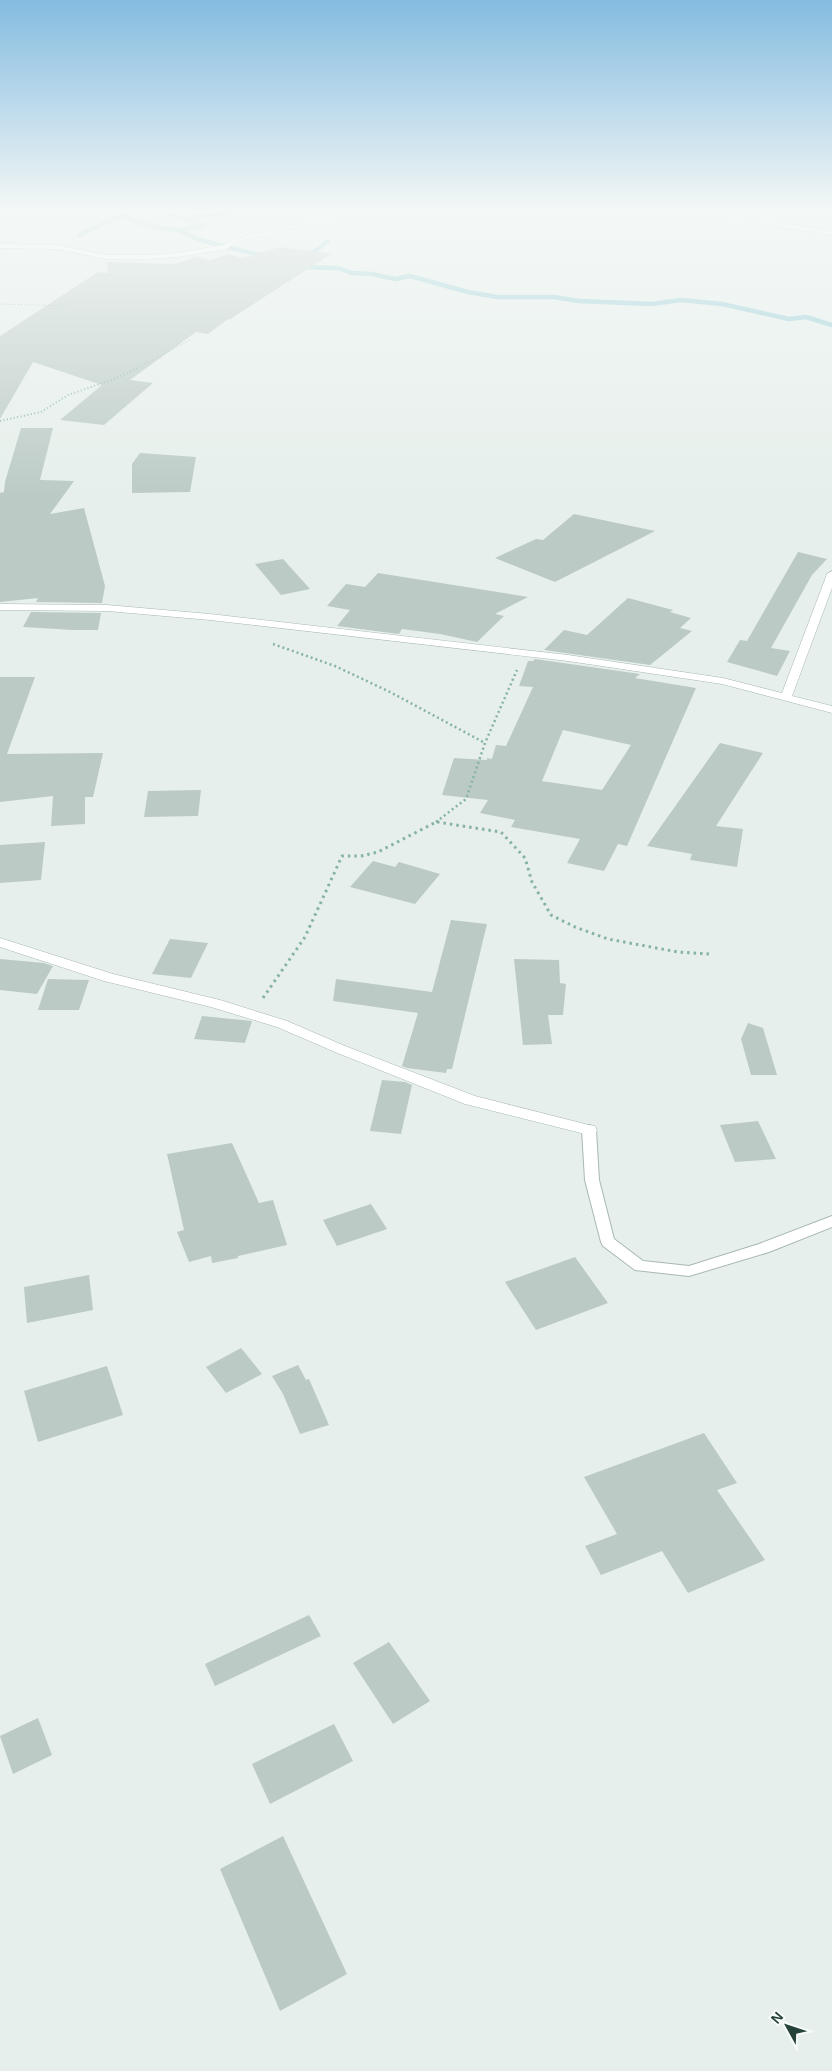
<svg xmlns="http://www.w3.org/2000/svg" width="832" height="2071" font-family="Arial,sans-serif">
<rect width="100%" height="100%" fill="#e6efeb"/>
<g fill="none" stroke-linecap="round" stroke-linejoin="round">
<g stroke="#8ec9d4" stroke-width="4.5">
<path d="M162 211 205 226 178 230 200 240 267 257"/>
<path d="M126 216C143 226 159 228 178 230"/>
<path d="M190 218 239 211"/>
<path d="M79 235 118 217 126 216 124 211"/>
<path d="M303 256 310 255 328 241"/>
<path d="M300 267 338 268 352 273 372 274 395 279 410 276 468 292 497 297H554L579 301 652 304 681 300 722 304 789 319 806 317 832 325"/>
</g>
</g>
<g fill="#bbcac4" fill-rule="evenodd">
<path d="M280 247 331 254 229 320 228 319 208 334 196 332 130 380 153 383 104 425 60 420 102 385 33 362 0 419V336L98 272 108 273 107 262 175 264 196 257 210 260 228 254 242 258Z"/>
<path d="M21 428H53L40 480 74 481 50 514 84 508 105 586 102 603 36 602 38 598 0 602V493L4 492 5 482Z"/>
<path d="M140 453 196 457 190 492 132 493V464Z"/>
<path d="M574 514 655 531 555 582 495 558 536 539 543 540Z"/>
<path d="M798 552 827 559 812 575 771 648 790 651 777 676 727 662 740 640 747 641Z"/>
<path d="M283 559 310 589 281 595 255 564Z"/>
<path d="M378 573 528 597 495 614 504 616 477 642 440 634 402 629 399 634 337 626 350 610 327 606 346 584 365 587Z"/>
<path d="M628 598 673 610 670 612 691 618 680 628 692 631 650 665 544 650 564 630 587 635Z"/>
<path d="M31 612 101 613 98 630H73L23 627Z"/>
<path d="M535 659 640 674 635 678 696 688 627 846 618 844 604 871 567 863 580 839 511 827 515 820 480 813 488 800 442 795 454 758 487 760V758L492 759 496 745 506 746 533 687 519 686 528 661H533ZM563 730 631 745 602 790 542 781Z"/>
<path d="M0 677H35L7 754 103 753 93 797H85V824L51 826 53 796 0 802Z"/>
<path d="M720 743 763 753 716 826 743 829 737 867 690 860 692 854 647 846Z"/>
<path d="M201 790 198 816 144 817 148 791Z"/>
<path d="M45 842 41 880 0 883V845Z"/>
<path d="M373 861 395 867 399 862 440 874 415 904 350 887Z"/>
<path d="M451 920 487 924 452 1069H447L446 1073 407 1068 402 1066 418 1013 333 1001 336 979 432 992Z"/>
<path d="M170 939 208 943 191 978 152 974Z"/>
<path d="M0 959 44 963 53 966 37 994 0 990Z"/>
<path d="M514 959 559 960 560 983 566 984 563 1015H548L552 1044 523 1045Z"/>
<path d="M48 979 89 980 79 1010H38Z"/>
<path d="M202 1016 252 1021 245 1043 194 1039Z"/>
<path d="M748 1023 763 1028 777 1075H751L741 1039Z"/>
<path d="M382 1080 405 1082 412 1085 401 1134 370 1131Z"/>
<path d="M758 1121 776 1159 735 1162 720 1125Z"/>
<path d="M232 1143 259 1203 273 1200 287 1245 238 1256V1258L212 1263 211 1256 189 1262 177 1232 184 1230 167 1154Z"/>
<path d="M371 1204 387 1229 337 1246 323 1220Z"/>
<path d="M575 1257 608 1303 536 1330 505 1282Z"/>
<path d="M89 1275 93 1310 27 1323 24 1287Z"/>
<path d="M241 1348 262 1374 226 1393 206 1367Z"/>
<path d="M298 1365 306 1380 309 1379 329 1425 300 1434 283 1394 272 1376Z"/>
<path d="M107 1366 123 1415 38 1442 24 1391Z"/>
<path d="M704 1433 737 1483 717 1490 765 1560 688 1593 662 1551 601 1575 585 1546 617 1534 584 1477Z"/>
<path d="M309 1615 321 1636 215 1686 205 1664Z"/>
<path d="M389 1642 430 1701 393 1724 353 1663Z"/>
<path d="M38 1718 52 1755 13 1774 0 1736Z"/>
<path d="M334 1724 353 1761 270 1804 252 1764Z"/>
<path d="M283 1836 347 1974 280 2011 220 1869Z"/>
</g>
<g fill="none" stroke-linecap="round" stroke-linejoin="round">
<defs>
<path id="lane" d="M589 1125 594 1127 596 1130 599 1180 614 1239 643 1261 689 1266 759 1244 832 1216V1227L769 1252 689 1276 635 1270 603 1246 601 1242 585 1180 582 1130 584 1127Z"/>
<g id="street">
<path d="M349 211H361L236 242 226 249 177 257 150 259H105L57 249 0 248V244L57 245 105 255H150L177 253 224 245 232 240Z"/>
<path d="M686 211H703L832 231V235Z"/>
<path d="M832 571V588L792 696 832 706V713L722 684 568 661 210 620 107 611 0 610V604L107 605 210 614 568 655 723 678 782 693 827 574Z"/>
<path d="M0 938 113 974 220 1000 287 1021 345 1046 475 1096 589 1125 595 1126 597 1130 595 1134 589 1135 465 1104 335 1052 277 1027 211 1007 104 981 0 947Z"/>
</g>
</defs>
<use href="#lane" stroke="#a8b8b2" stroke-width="2"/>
<use href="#street" stroke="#a8b8b2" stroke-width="1"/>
<g stroke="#86b3a5" stroke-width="1" stroke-dasharray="1 2" stroke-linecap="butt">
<path d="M0 304 68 306"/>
<path d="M136 369 190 340"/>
</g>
<path stroke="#86b3a5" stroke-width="2" stroke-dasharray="1 2.5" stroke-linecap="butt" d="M0 421 41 412 68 395 114 379 138 368"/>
<g stroke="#86b3a5" stroke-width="2.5" stroke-dasharray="2 3" stroke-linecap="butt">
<path d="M273 644 335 666 390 692 485 743"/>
<path d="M436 822 466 799 485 743 517 670"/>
</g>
<g stroke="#86b3a5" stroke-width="3" stroke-dasharray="2.5 4" stroke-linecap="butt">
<path d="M437 822 501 832 525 858 532 882 551 915 575 927 608 939 678 952 709 954"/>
<path d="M263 998 305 937 342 856H361L378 852 438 821"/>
</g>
<use href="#lane" fill="#fff" fill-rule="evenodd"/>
<use href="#street" fill="#fff" fill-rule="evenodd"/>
</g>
<linearGradient id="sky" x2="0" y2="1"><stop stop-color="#84bce0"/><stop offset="0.42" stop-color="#f4f8f6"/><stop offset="1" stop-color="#f4f8f6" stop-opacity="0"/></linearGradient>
<rect width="832" height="501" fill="url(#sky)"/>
<g transform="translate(787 2026) rotate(310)" stroke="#f7fbf9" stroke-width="4" paint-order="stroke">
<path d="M0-4L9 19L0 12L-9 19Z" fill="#24423a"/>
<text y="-8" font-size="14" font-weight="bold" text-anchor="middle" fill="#24423a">N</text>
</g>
</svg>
